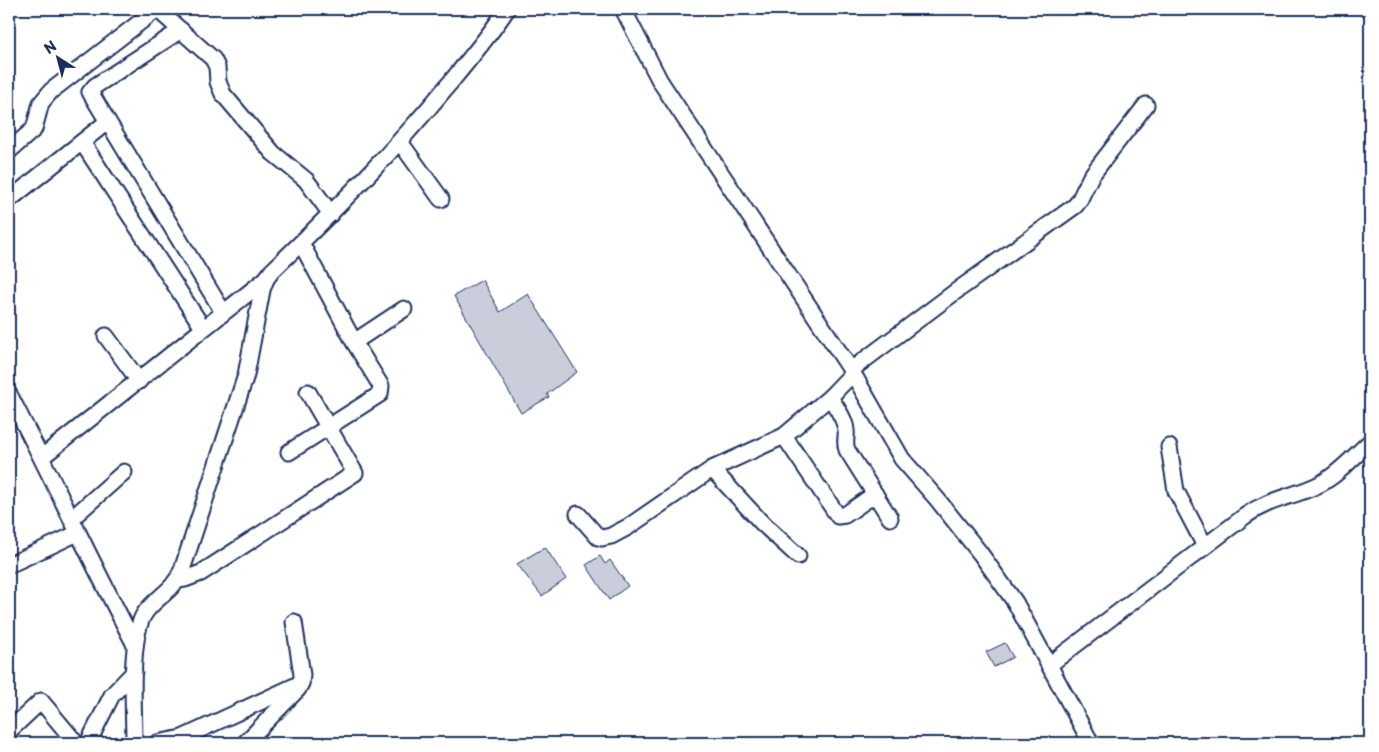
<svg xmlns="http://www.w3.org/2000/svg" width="1379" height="752" font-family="'Playpen Sans',sans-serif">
<rect width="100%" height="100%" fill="#fff"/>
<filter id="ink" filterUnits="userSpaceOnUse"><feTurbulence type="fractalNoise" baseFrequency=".02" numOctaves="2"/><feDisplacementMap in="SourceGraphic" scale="10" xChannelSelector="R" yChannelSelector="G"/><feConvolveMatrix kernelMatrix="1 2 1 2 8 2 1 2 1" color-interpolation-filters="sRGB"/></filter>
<g filter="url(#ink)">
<g fill="#caceda" stroke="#1b2f5e">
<path d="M482 280 500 312 528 294 577 372 547 394 549 397 521 413 454 296Z"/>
<path d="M545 547 566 579 542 596 517 564Z"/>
<path d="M600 556 605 564 610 560 628 586 609 600 586 565Z"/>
<path d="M1005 643 1013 657 994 667 986 652Z"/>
</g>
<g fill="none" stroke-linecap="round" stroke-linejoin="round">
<defs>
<g id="minor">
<path d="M157 9 213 59 217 67 218 82 223 94 273 153 306 180 331 214"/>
<path d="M623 9 660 81 851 370 902 459 937 499 980 553 1015 602 1091 743"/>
<path d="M181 30 95 86 90 92 223 312"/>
<path d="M82 142 203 328"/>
<path d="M400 142 441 199"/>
<path d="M9 151 34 129 41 103 51 91 157 9"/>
<path d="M9 200 107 122"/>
<path d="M106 336 139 381"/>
<path d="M354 342 404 309"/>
<path d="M851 370 955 292 1075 206 1079 201 1091 176 1146 105"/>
<path d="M9 394C52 477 91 562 135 645"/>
<path d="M830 397C836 407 845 419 846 430 847 437 844 443 847 450L890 518"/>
<path d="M784 436 838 516 845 515 875 494"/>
<path d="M1169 447 1176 491 1205 546"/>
<path d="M289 452 377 396 380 394 381 386 354 342 301 243"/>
<path d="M42 457 266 279"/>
<path d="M712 469 762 523 798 556"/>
<path d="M578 514 598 537 602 538 611 536 628 527 712 469 784 436 830 397 853 373"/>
<path d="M71 519 124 472"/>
<path d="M9 565 78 533"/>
<path d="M178 580 185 579 201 573 355 473 308 392"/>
<path d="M1049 665 1245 516C1270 498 1294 497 1320 484 1339 474 1354 456 1370 442"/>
<path d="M9 731 41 701 76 743"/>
<path d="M88 743 112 695 134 672"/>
<path d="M134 743C134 712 129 643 143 616 153 598 173 593 182 570L246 375 262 290 266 279 272 271C334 211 394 151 449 84 469 60 490 35 507 9"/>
<path d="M157 743 182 738 301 683"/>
<path d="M245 743 298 689 301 683 302 675 294 622"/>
</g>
</defs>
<use href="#minor" stroke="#1b2f5e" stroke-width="19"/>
<use href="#minor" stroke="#fff" stroke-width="15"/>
</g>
</g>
<rect width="1379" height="752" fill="none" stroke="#fff" stroke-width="30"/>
<rect x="15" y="15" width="1349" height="722" fill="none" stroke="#1b2f5e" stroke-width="2" filter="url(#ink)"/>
<g transform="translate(58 58) rotate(324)" stroke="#ffffff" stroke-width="4" paint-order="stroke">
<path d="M0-4L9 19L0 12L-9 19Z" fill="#1b2f5e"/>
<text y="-8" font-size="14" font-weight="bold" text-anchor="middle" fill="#1b2f5e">N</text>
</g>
</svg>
